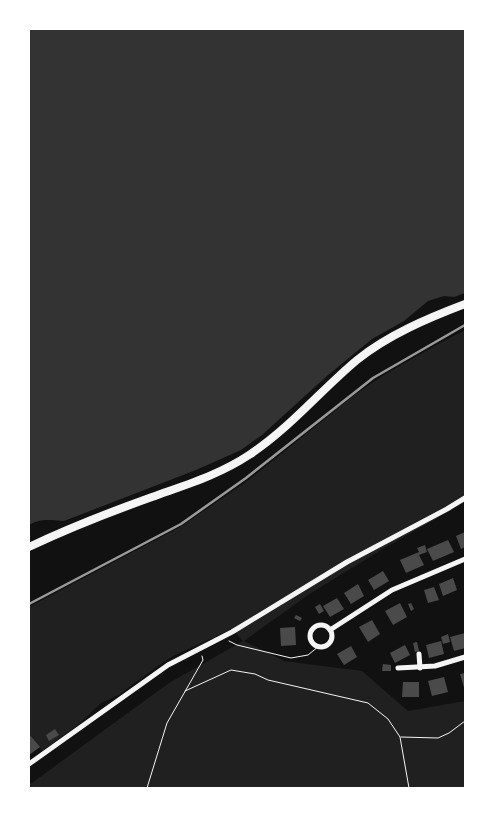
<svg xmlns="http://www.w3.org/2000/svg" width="494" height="817" font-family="'Playfair Display',serif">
<rect width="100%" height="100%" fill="#111"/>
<path fill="#202020" d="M465 330V502L381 550 308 595 244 641 284 661 362 671 408 711 465 701V788H29V785L169 683 243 641 232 629 173 656 159 665 120 694 101 703 78 725 42 751 32 736 29 737V607L182 526 250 479 357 393 387 373 442 342Z"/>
<path fill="#333" d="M29 29H465V293L454 297 444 296 428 301 404 321 372 339 328 375 262 435 241 450 196 470 64 521C51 520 40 518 29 525Z"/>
<g fill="#4a4a4a">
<path d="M465 532V547L461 549 456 536Z"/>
<path d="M448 540 454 552 433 561 427 549Z"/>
<path d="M425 545 427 552 419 555 424 565 406 573 400 560 419 552 417 548Z"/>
<path d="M383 571 389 581 374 590 368 580Z"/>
<path d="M453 578 457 590 443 596 439 584Z"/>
<path d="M358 584 364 596 351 604 344 593Z"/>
<path d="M434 587 439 600 428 603 424 590Z"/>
<path d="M337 598 344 609 330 617 323 606Z"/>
<path d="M400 603 407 617 393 625 385 611Z"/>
<path d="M411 603 414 609 411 611 408 604Z"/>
<path d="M320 604 324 611 319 614 315 607Z"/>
<path d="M296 615 302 618 300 621 294 618Z"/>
<path d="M372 620 380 634 368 642 359 627Z"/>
<path d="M295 627 296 645 281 646 280 628Z"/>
<path d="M465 633V648L454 651 450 637Z"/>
<path d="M448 634 450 642 443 644 441 637Z"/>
<path d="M441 641 444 654 429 658 426 645Z"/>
<path d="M417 642 419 651 415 652 413 643Z"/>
<path d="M405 645 410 655 395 663 390 653Z"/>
<path d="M351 646 357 657 344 665 337 654Z"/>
<path d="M383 664 391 665V671H382Z"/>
<path d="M465 673V691L460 674Z"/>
<path d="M444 677 448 692 432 696 428 681Z"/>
<path d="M403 682H419V697H402Z"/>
<path d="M55 729 59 735 49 741 46 735Z"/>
<path d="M31 736 40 747 29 755V737Z"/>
</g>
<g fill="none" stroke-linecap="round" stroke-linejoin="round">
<g stroke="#f5f5f5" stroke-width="1">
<path d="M229 641 237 645 291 658 308 655 319 646"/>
<path d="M185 691 231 670 255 674 268 680 368 703 388 719 400 737 409 788"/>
<path d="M401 737 438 738 449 733 465 721"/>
<path d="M147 788 167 723 203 660 202 656"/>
</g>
<g stroke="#f5f5f5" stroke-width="5">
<circle cx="321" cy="636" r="11"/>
<path d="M330 630 392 590 465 559"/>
<path d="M419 654 420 668"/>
<path d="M398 668 435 666 465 657"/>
<path d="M29 764 168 665 232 632 347 562 447 509 465 498"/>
</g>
<path stroke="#f5f5f5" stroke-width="8" d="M29 547C69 528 110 512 152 497 185 485 219 475 249 455 289 429 321 390 357 360 388 335 428 318 465 304"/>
<path stroke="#9a9a9a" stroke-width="2.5" d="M29 604 181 524 246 478 373 378 465 325"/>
</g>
<rect width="494" height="817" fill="none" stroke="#ffffff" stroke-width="60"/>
</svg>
